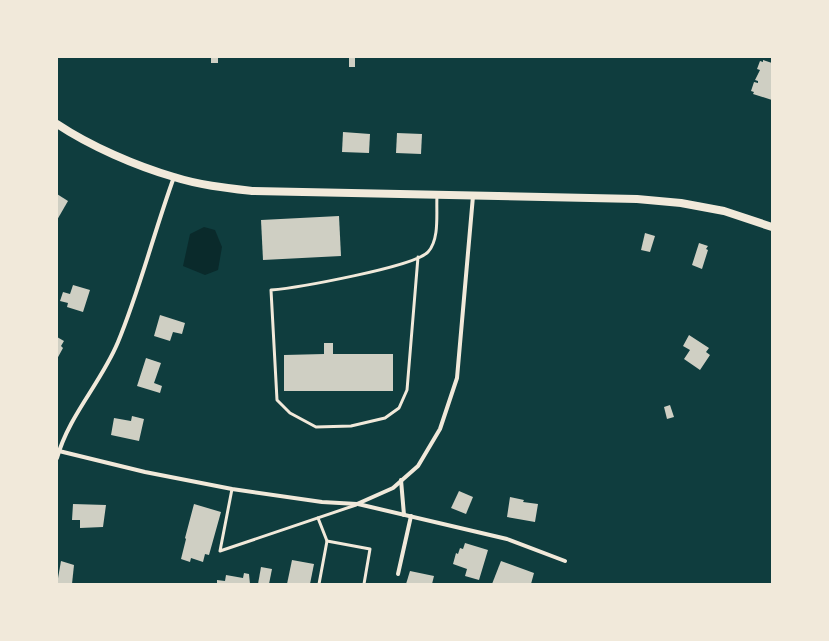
<svg xmlns="http://www.w3.org/2000/svg" width="829" height="641" font-family="Spectral,serif">
<rect width="100%" height="100%" fill="#0f3d3e"/>
<path fill="#0a2a2b" d="M204 227 215 230 222 247 218 270 205 275 183 266 190 234Z"/>
<g fill="#cfcfc3">
<rect x="211" y="57" width="7" height="6"/>
<rect x="349" y="57" width="6" height="10"/>
<path d="M763 60 772 63V100L753 94 754 92 751 91 754 82 758 83V81L755 80 760 70 757 69 760 61 763 62Z"/>
<path d="M343 132 370 134 369 153 342 152Z"/>
<path d="M397 133 422 134 421 154 396 153Z"/>
<path d="M57 194 68 201 57 220Z"/>
<path d="M339 216 341 256 263 260 261 220Z"/>
<path d="M645 233 655 236 650 252 641 250Z"/>
<path d="M699 243 708 246 706 249 708 250 702 269 692 265Z"/>
<path d="M73 285 90 290 83 312 67 307 68 303 60 301 63 292 70 294Z"/>
<path d="M160 315 185 323 182 334 173 332 170 341 154 336Z"/>
<path d="M689 335 709 348 706 352 710 355 700 370 684 359 690 350 683 346Z"/>
<path d="M57 337 64 341 61 346 63 348 57 359Z"/>
<path d="M324 343H333V354H393V391H284V355L324 354Z"/>
<path d="M146 358 161 363 154 383 162 386 160 393 137 386Z"/>
<path d="M670 405 674 417 667 419 664 407Z"/>
<path d="M132 416 144 419 139 441 111 435 114 418 131 421Z"/>
<path d="M459 491 473 497 466 514 451 508Z"/>
<path d="M510 497 524 500 523 502 538 504 535 522 507 517Z"/>
<path d="M73 504 106 505 103 527 80 528V520H72Z"/>
<path d="M194 504 221 512 209 555 205 554 203 562 191 558 190 562 181 559 186 539 185 538Z"/>
<path d="M465 543 488 550 479 580 465 576 467 569 453 564 456 553 458 554 460 548 463 549Z"/>
<path d="M292 560 314 564 310 584H287Z"/>
<path d="M61 561 74 565 72 584H57Z"/>
<path d="M501 561 534 573 531 584H492Z"/>
<path d="M261 567 272 569 269 584H258Z"/>
<path d="M410 571 434 576 432 584H406Z"/>
<path d="M244 573 249 574 250 584H217V580L225 581 226 575 243 578Z"/>
</g>
<g fill="none" stroke-linecap="round" stroke-linejoin="round">
<g stroke="#f1e9da" stroke-width="3">
<path d="M418 257 407 390 399 408 385 418 351 426 316 427 290 413 277 400 271 290C296 288 414 267 428 252 440 239 436 212 437 196"/>
<path d="M232 489 220 551 356 505"/>
<path d="M318 518 327 541 319 584"/>
<path d="M327 541 370 549 364 584"/>
</g>
<g stroke="#f1e9da" stroke-width="4">
<path d="M59 451 145 472 232 489 322 502 357 504 393 488 418 466 440 429 457 378 473 196"/>
<path d="M57 458C69 415 101 383 118 342 140 289 154 232 174 177"/>
<path d="M401 480 404 515"/>
<path d="M358 504 507 539 565 561"/>
<path d="M398 574 411 516"/>
</g>
<path stroke="#f1e9da" stroke-width="8" d="M57 124C90 146 136 166 174 177 199 185 226 188 252 191L637 199 681 203 724 211 772 227"/>
</g>
<rect width="829" height="641" fill="none" stroke="#f1e9da" stroke-width="116"/>
</svg>
